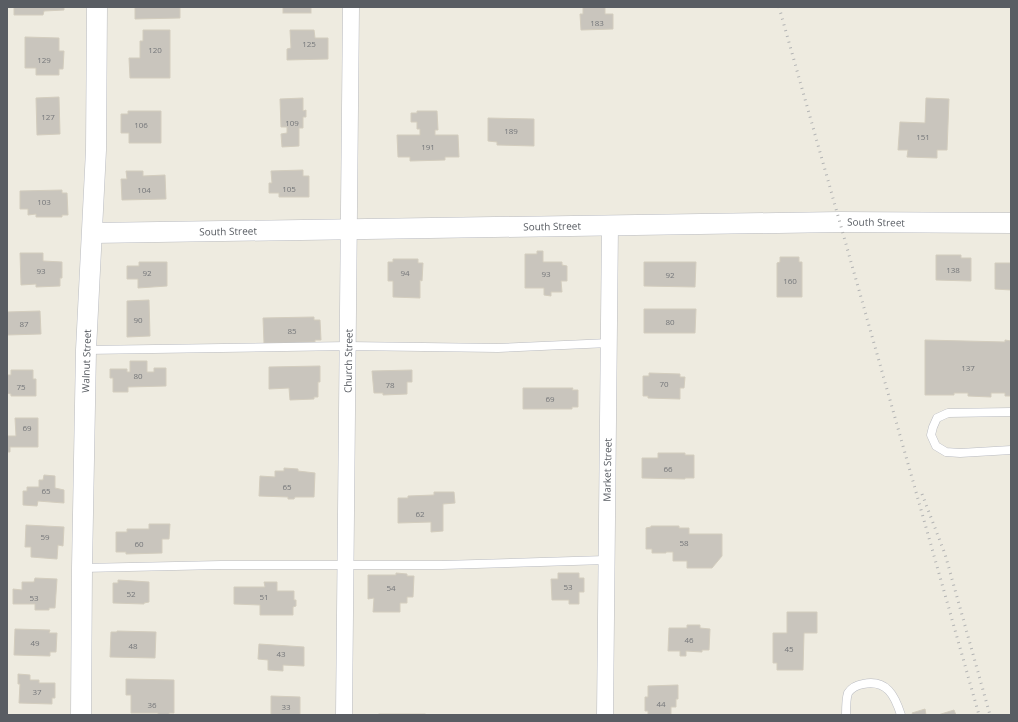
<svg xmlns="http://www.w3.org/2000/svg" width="1018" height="722" font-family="'Open Sans',sans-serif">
<rect width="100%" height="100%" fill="#eeebe0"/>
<g fill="#c9c5bd" stroke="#d3cdbe">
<path d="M14 7H64V10L44 11 43 15H14Z"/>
<path d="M135 7H180V18L135 19Z"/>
<rect x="283" y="7" width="28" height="6"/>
<path d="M583 7H605V14H613V29L581 30 580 14H583Z"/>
<path d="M143 30H170V78H130L129 58H140V41H143Z"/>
<path d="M290 30H314L315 38H328V59L287 60V49L291 48Z"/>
<path d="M25 37 59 38V51H64L63 69H59V75H36V68H25Z"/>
<path d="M59 97 60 134 37 135 36 98Z"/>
<path d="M303 98V111L306 110V117H303V128H299V146L282 147 281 134 287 133V127H281L280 99Z"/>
<path d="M926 98 949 99 947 150H937V158L907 157 908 150H898L900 122 925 123Z"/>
<path d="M128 111H161V143H129V133H121V114H128Z"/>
<path d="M417 111H437L438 130H435V135H458L459 157H445V160L410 161V157H398L397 135H420V129H417V122H411V113H417Z"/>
<path d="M488 118 534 119V146L497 145V142L488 141Z"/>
<path d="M303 170V176H309V197H279V193H269V183H272L271 171Z"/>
<path d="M126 171H143V176L165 175 166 199 122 200 121 179H127Z"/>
<path d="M62 190V193H67L68 215H62V217H36V214L28 215V209H20V191Z"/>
<path d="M537 251H543V262H562V265L567 266V281H561L562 292H551V296L544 295V288H525V254H537Z"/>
<path d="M20 253H43V261L62 262V278H60V286L36 287V284L21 285Z"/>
<path d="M936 255H961V258H971V281L936 280Z"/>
<path d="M780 257H799V262H802V297H777V263L780 262Z"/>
<path d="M393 259H418V263H423L422 281 420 280V298L393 297V281H388V262H393Z"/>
<path d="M139 262H167V286L138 288V279H127V266H139Z"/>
<path d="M644 262H696L695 287 644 286Z"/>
<path d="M995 263H1011V290L995 289Z"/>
<path d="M149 300 150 336 127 337V301Z"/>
<path d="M644 309H696L695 333H644Z"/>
<path d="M40 311 41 334 7 335V312Z"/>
<path d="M314 317V320H320L321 340H315V342L264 343 263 318Z"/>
<path d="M925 340 1005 342V340L1011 341V396H1005V393H991V397L968 396V393H954V395H925Z"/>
<path d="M130 361H147V372H154V368H166V386L128 387V392H113V378H110V369H127V372H130Z"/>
<path d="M320 366V382H318V397H314V399L290 400 289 388 269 389V367Z"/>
<path d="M11 370H33V379H36V396H11V394L7 393V375H11Z"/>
<path d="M412 370V382H407V394L383 395V393H374L372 371Z"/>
<path d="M649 373 680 374V377H685L684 388H680V399L648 398V396H643V376H649Z"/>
<path d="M523 388H573L572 390H578V407H572V409H523Z"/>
<path d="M15 418H38V447H10V452H7V436H16Z"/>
<path d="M658 453H685V455H694V478H685V479L642 478V458H658Z"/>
<path d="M284 468 298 469V471L315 473 314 497H295L294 499H288V497L259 496 260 476 275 477V471H284Z"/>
<path d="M44 475 55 476V488L64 490V503L38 501 37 506 23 505V491H27V487H39V480H43Z"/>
<path d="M434 492H454L455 503 443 504V531L431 532V522L398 523V498H408V496L434 495Z"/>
<path d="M149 524H170L169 539H162V553L126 554V552H116V532H127V529H149Z"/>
<path d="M26 525 64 527 63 546 58 545 57 559 31 557V547H25Z"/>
<path d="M651 526H679V528H689V534H722V556L712 568H687V561H673V552H666V553H652V549H646V528L651 527Z"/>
<path d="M396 573 407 574V576H414L413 597H407V603H400V612H373L374 598 368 599V575H396Z"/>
<path d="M558 573H579V578H584V592H579V604H569V600H552L551 579H558Z"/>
<path d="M35 578 57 579 55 608H49V610H35V604H13V589L22 590V582H34Z"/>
<path d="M118 580 149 582V602L144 603V604L113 603V583H118Z"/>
<path d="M264 582H277V591H294V600H296V606L293 607V615H260V605L234 604V587H265Z"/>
<path d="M787 612H817V633H804L803 670H777V663H773V633H787Z"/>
<path d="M687 625H700V628L710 629 709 650H702V652L686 651V656H680V651H668L669 628H687Z"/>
<path d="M15 629 50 630 49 633H57L56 652H50V656L14 655Z"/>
<path d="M117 631 156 632 155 658 110 657 111 632H117Z"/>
<path d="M259 644 304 647V666L283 665V671L268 670V660L258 659Z"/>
<path d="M18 674 30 675V680H39V683H55V698H52V704L19 703 20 684H18Z"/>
<path d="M126 679 174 680V713H169V715H158V713H131V695H126Z"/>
<path d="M678 685V699H676V707H671V715H648V711H645V697H648V686Z"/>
<path d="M271 696 300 697V715H271Z"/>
<path d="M925 709 926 715H913L912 713Z"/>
<path d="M954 710 956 715H938Z"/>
<rect x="379" y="714" width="46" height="1"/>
</g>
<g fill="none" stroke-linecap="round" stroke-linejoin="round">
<defs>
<g id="service">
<path d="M86 350 348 346 498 348 609 343"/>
<path d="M1011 412 948 413 937 418 933 427 931 435 936 446 946 452 960 453 1011 450"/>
<path d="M83 568 221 565H442L606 560"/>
<path d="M846 715C846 709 846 699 848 693 852 687 857 685 863 684 887 679 895 696 901 715"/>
</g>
<g id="minor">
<path d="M344 715 351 7"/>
<path d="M605 715 610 225"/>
</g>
<g id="tertiary">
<path d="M93 233 840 222 1011 223"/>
<path d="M81 715 82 568 86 350 96 150 97 7"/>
</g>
</defs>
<use href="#service" stroke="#b9bbc1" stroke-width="9"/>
<use href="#minor" stroke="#b9bbc1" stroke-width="17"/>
<use href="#tertiary" stroke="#b9bbc1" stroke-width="21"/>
<use href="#service" stroke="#fff" stroke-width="8"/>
<use href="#minor" stroke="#fff" stroke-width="16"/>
<use href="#tertiary" stroke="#fff" stroke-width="20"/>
<g stroke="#b3b4b4" stroke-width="3" stroke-dasharray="1 5" stroke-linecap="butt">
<path d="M779 7 979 715"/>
<path d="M922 494 945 554 990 715"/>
</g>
</g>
<g text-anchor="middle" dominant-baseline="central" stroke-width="3.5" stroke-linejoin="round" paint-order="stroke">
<g font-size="8" fill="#75777a">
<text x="597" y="22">183</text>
<text x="309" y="43">125</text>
<text x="155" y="49">120</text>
<text x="44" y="59">129</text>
<text x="48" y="116">127</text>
<text x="292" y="122">109</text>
<text x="141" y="124">106</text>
<text x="511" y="130">189</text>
<text x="923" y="136">151</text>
<text x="428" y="146">191</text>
<text x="289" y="188">105</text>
<text x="144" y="189">104</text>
<text x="44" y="201">103</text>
<text x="953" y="269">138</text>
<text x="41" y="270">93</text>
<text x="147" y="272">92</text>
<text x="405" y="272">94</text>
<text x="546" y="273">93</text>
<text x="670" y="274">92</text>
<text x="790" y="280">160</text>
<text x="138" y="319">90</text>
<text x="670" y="321">80</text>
<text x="24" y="323">87</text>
<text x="292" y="330">85</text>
<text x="968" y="367">137</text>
<text x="138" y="375">80</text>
<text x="664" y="383">70</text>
<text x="390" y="384">78</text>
<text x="21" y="386">75</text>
<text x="550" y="398">69</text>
<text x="27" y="427">69</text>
<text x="668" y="468">66</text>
<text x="287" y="486">65</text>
<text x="46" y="490">65</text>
<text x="420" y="513">62</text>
<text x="45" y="536">59</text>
<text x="684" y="542">58</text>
<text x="139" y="543">60</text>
<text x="568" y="586">53</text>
<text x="391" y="587">54</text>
<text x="131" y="593">52</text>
<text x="264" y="596">51</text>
<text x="34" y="597">53</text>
<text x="689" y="639">46</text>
<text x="35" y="642">49</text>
<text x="133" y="645">48</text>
<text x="789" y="648">45</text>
<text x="281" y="653">43</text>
<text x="37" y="691">37</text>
<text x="661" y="703">44</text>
<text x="152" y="704">36</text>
<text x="286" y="706">33</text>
</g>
<g font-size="10" fill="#595d63" stroke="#fff">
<text transform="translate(876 222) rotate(1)">South Street</text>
<text transform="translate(552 226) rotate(-1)">South Street</text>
<text transform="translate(228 231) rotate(-1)">South Street</text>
<text transform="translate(86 361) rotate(-88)">Walnut Street</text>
<text transform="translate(348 361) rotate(-89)">Church Street</text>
<text transform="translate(607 470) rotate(-89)">Market Street</text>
</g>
</g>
<rect width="1018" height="722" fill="none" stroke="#595d63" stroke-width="16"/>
</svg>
